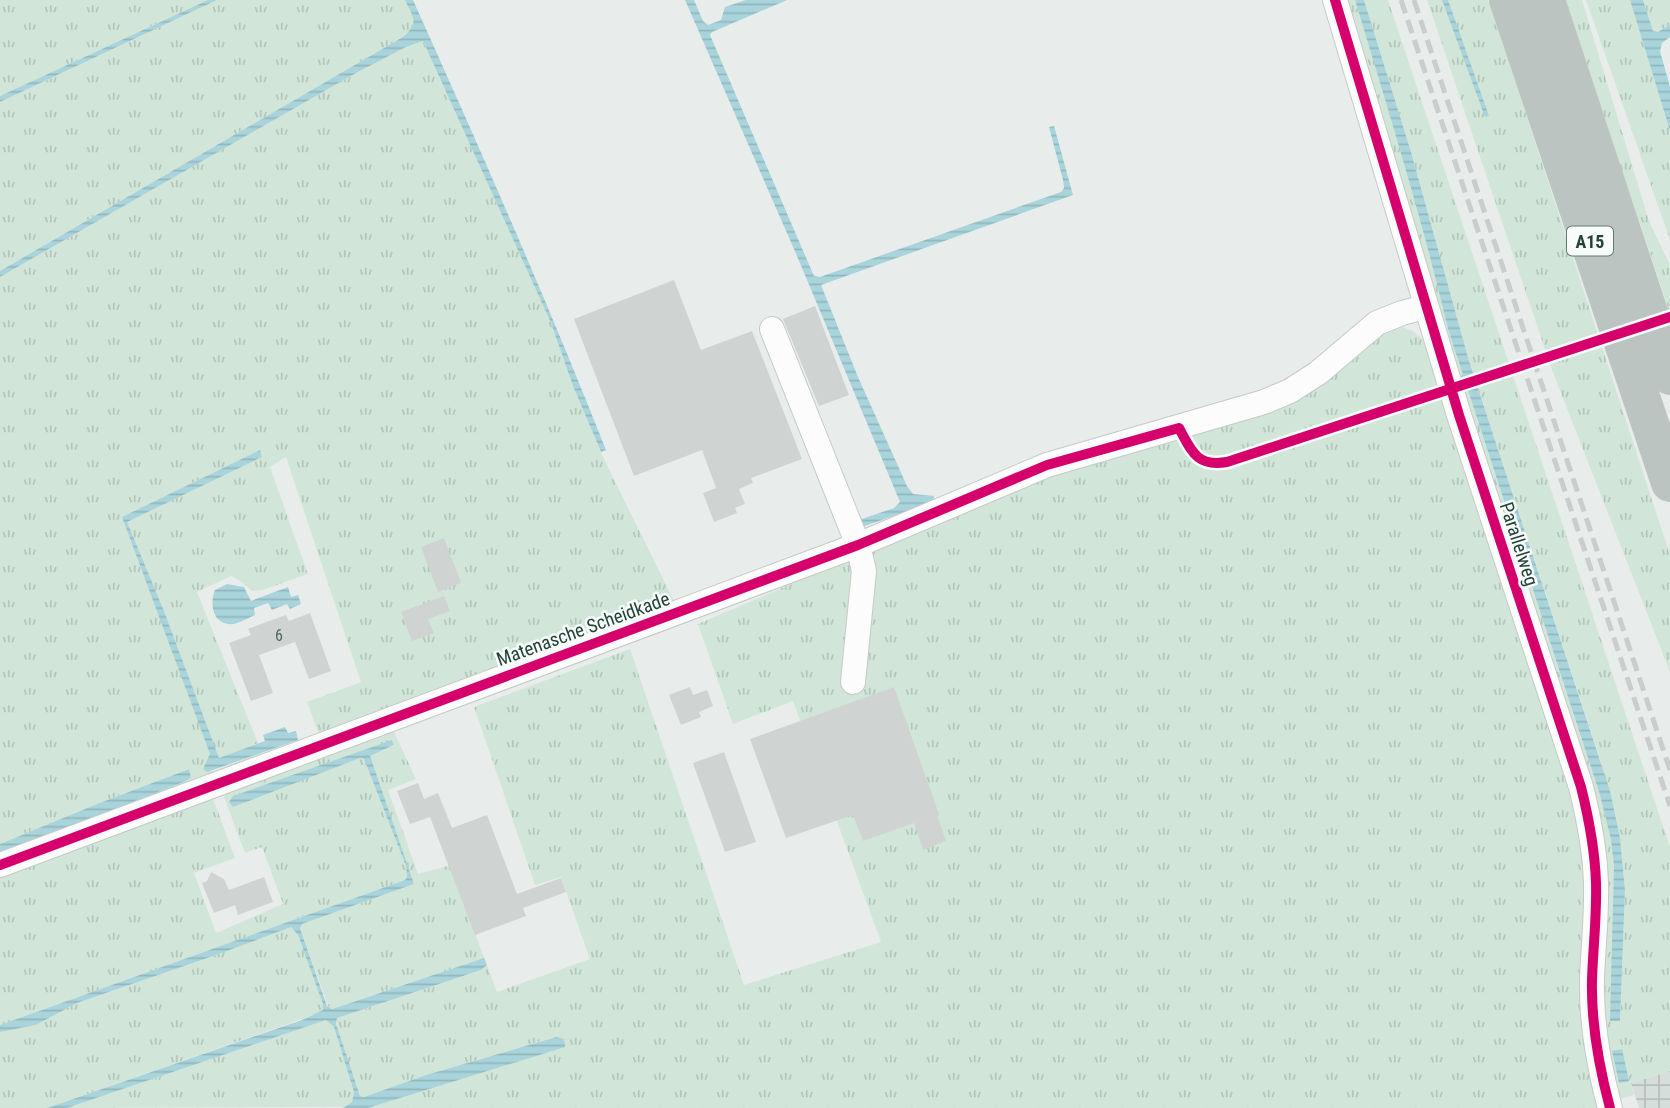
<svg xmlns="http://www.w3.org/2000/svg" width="1670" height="1108" font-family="'Roboto Condensed',sans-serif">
<defs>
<pattern id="industrial-grid" width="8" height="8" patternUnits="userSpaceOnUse" patternTransform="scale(1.75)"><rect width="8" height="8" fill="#d6dedb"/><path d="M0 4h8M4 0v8" fill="none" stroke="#b8c0bd"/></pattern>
<pattern id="grass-tufts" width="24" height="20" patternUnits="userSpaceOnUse" patternTransform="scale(1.75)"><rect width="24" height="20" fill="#d1e6d8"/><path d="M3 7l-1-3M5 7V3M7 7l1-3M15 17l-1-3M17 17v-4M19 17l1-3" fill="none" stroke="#b3c6ba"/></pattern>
<pattern id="water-rules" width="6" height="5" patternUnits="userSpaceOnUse" patternTransform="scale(1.75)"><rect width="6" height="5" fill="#a9d4db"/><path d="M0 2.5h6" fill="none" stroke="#91b7bd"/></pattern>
</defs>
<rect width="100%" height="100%" fill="#e8edeb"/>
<path fill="url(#industrial-grid)" d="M1670 1071V1108H1639L1631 1083Z"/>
<g fill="url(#grass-tufts)">
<path d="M0 0H208L0 96Z"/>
<path d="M217 0H405C413 18 420 22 403 37L0 271V102Z"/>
<path d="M1344 0H1355C1389 109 1423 217 1448 329L1600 795 1611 840 1614 866 1620 1021 1625 890 1620 838 1600 759 1469 361 1411 152 1364 0H1388L1670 847V1071L1631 1083 1634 1095 1617 1100 1603 1045 1605 897Z"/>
<path d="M1427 0H1488L1492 10 1670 555V672L1552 370Z"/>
<path d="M1560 0H1582L1649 221 1670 265V314L1640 223 1628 197Z"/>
<path d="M1586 0H1630L1670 131V240Z"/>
<path d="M1643 0H1670V25L1658 32 1653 31Z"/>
<path d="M423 41 551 323 573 386 602 455 677 607 321 740 307 702 361 682 286 457 270 467 308 574 263 590 252 591 242 582 231 576 197 592 258 743 219 759 164 611 127 522 262 457 260 450 122 517 211 754 203 769 214 771 261 753 264 761 0 854 191 776 188 769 97 804 0 844V277L356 73 406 47Z"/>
<path d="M1396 325 1413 331 1426 343 1580 819 1602 1108H368L564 1047 555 1037 426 1075 364 1097 360 1096C354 1078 334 1034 337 1018L481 970 487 965 497 992 590 959 561 877 535 885 474 707 630 649 744 985 881 942 793 701 733 724 698 624 1020 486 1173 439C1192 446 1186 472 1222 468L1397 411 1421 405 1417 393 1223 458 1202 455 1189 435 1372 335Z"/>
<path d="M389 729 394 732 416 779 388 790 418 874 451 865 484 958 331 1009 328 1006 300 927 302 924 414 884 369 756 394 746 392 741 233 796V806L360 758 364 759 406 866 407 878 405 880 0 1025V873L205 796 214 801 235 858 194 873 216 933 283 904 262 847 245 853 224 797 228 787Z"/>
<path d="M291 927 298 935 324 1004 323 1010 319 1013 47 1108H0V1032L36 1025 77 1003 219 954Z"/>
<path d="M326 1020 334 1027 354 1092 352 1102 344 1107 67 1108Z"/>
</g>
<g fill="url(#water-rules)">
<path d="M208 0H217L0 102V96Z"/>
<path d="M405 0H413C480 149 546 298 606 450L601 452 573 386 551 323 423 41 406 47 356 73 0 277V271L403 37C420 22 413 18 405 0Z"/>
<path d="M685 0H694L703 21 708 25 721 20 725 7 746 0H787L712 32 710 35 814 276 820 277 1061 192 1064 188 1063 180 1049 127 1054 126 1073 195 821 285 858 377 907 486 913 494 934 496V500L930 503 859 528 856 521 894 508 900 502 797 256Z"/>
<path d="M1355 0H1364L1411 152 1469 361 1610 791 1620 838 1625 890 1620 1021H1610L1614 866 1611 840 1600 795 1448 329C1422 218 1388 109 1355 0Z"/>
<path d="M1442 0H1448L1489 116 1485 117Z"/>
<path d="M1630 0H1643L1653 31 1658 32 1670 25V37L1662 43 1660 51 1670 87V131Z"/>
<path d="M260 450 262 457 127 522 164 611 219 758 265 741 263 735 285 727 288 733 296 731 298 740 207 772 203 769 210 754 122 517Z"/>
<path d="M227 584 244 587 251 601 288 587 291 597 298 595 301 604 290 609 287 604 272 610 268 603 254 608 255 615C248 618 240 623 233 624 213 626 209 604 215 590Z"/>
<path d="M392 740 394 745 370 756 414 884 302 924 300 928 327 1006 332 1009 484 958 487 965 481 970 337 1018 336 1024 360 1096 364 1097 426 1075 556 1037 564 1039 565 1047 368 1108H343L352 1102 354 1092 334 1027 326 1020 67 1108H47L302 1020 323 1010V1004L298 935 291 927 219 954 77 1003 36 1025 0 1032V1025L405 880 407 877 406 866 364 759 360 758 233 807 229 802 233 796Z"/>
<path d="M189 769 191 777 186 781 0 854V844L97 804Z"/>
<path d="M1622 1049 1629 1081 1619 1083 1612 1051Z"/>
</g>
<g fill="#cfd4d2">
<path d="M674 280 701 350 752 331 802 459 751 478 753 483 739 489 745 504 735 508 737 513 714 522 703 493 716 488 702 450 634 476 574 319Z"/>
<path d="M815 306 849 395 819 406 783 319Z"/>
<path d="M444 538 461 583 438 592 421 547Z"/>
<path d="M444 596 450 611 428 619 434 633 412 641 401 612Z"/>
<path d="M310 613 331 671 309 679 295 642 259 655 273 693 251 701 229 643 251 635 248 629 269 621 286 615 289 621Z"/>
<path d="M690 687 693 695 707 690 713 706 699 712 701 717 681 725 669 695Z"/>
<path d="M894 687 939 814 937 815 946 841 923 850 914 823 863 841 853 815 786 838 750 739Z"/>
<path d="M724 752 756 842 725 852 693 763Z"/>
<path d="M418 783 424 799 438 793 452 828 487 815 517 894 561 878 566 892 523 908 526 916 475 935 430 817 410 824 397 791Z"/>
<path d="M211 872 224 879 229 890 264 877 273 902 238 915 235 905 214 913 202 883 207 881Z"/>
</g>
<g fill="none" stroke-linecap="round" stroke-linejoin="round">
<defs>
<g id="minor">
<path d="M1335 0 1459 415 1581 787C1589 819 1595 850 1596 883 1597 916 1593 948 1592 980 1591 1023 1599 1067 1610 1108"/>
<path d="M772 329 858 545 864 571 853 682"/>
<path d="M0 865 858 545 1047 465 1264 402 1290 391 1318 373 1377 323 1402 313 1425 307"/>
</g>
<g id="highway">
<path d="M1508 0 1670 483"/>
<path d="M1546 0 1670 376"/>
</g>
</defs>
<use href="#minor" stroke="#c5cac8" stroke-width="26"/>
<use href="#highway" stroke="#c3ccc9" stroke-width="38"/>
<use href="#minor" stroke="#fcfcfc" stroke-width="24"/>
<use href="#highway" stroke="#bcc4c2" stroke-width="37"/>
<g stroke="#c9cdcc" stroke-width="5" stroke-dasharray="14 7" stroke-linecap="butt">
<path d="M1401 0 1670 806"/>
<path d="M1414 0 1670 770"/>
</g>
<defs>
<g id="cycleway">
<path d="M1335 0 1459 415 1581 787C1589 819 1595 850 1596 883 1597 916 1593 948 1592 980 1591 1023 1599 1067 1610 1108"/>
<path d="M0 865 858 545 1047 465 1179 428C1192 452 1197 467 1227 462L1670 317"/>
</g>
</defs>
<use href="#cycleway" stroke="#f7fbf9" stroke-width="15"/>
<use href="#cycleway" stroke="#d6006c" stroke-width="10"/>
</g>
<g text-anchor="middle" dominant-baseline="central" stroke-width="5" stroke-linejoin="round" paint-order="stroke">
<g font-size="16" fill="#506761">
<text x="279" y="635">6</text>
</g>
<rect fill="#f7fbf9" stroke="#637a73" stroke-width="2" x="1567" y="226.5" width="46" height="29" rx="5"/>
<g font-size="18" font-weight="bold" fill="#24423a">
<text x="1590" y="241">A15</text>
</g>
<g font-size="19" fill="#24423a" stroke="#f7fbf9">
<text transform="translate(1519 544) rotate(72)">Parallelweg</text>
<text transform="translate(583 629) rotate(-20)">Matenasche Scheidkade</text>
</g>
</g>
</svg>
